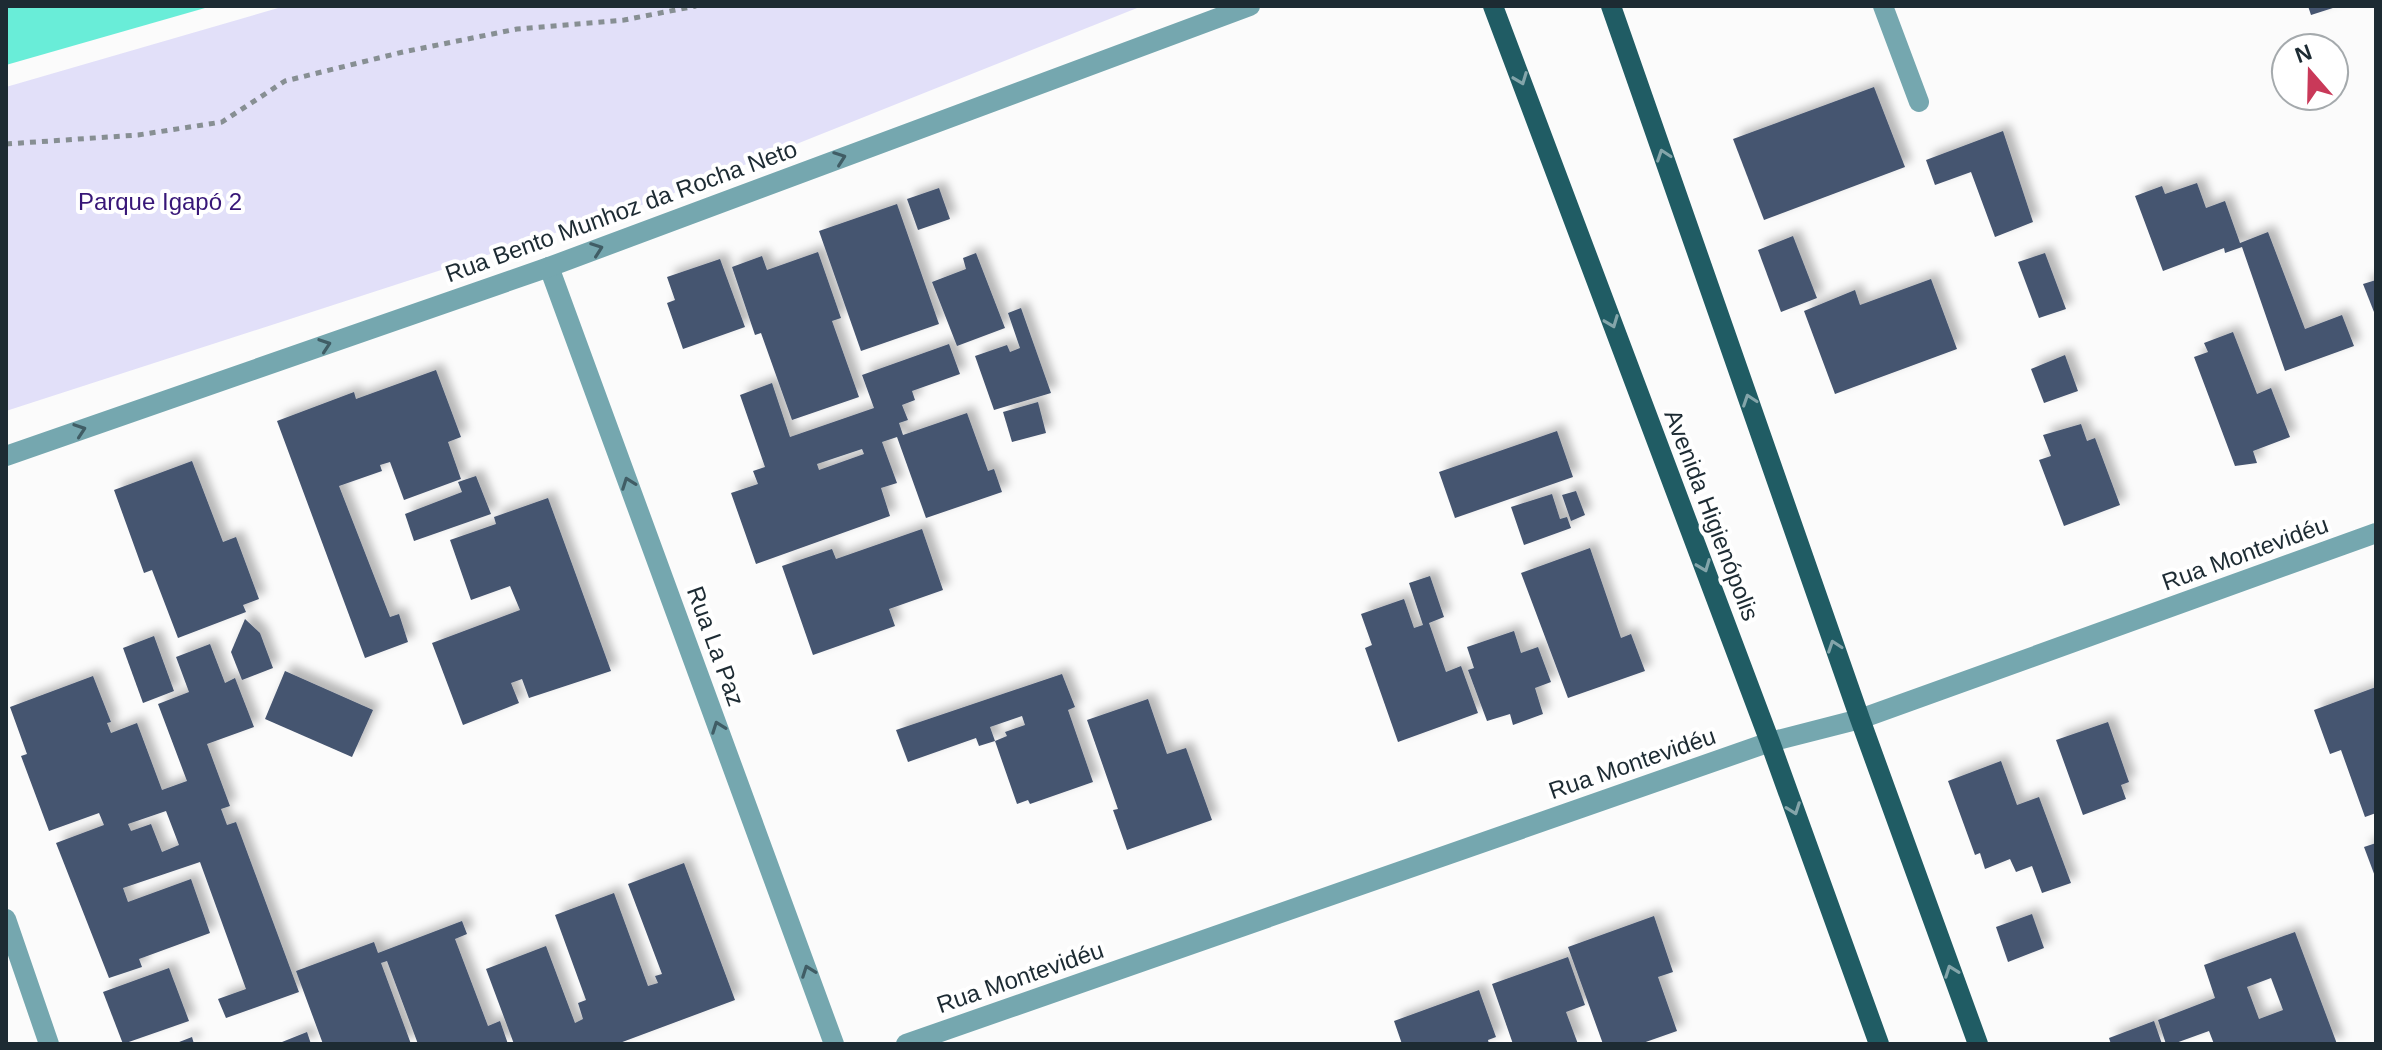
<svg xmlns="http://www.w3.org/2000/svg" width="2382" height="1050" font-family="Helvetica,sans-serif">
<defs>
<filter id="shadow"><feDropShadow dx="7" dy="-7" stdDeviation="4" flood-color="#0004"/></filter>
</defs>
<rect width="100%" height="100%" fill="#fbfbfb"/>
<path fill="#e2e0f9" d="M285 6H1142L654 201 6 411V87Z"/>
<path fill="#69edd8" d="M6 6H212L6 65Z"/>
<g fill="#45546f" fill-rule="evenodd" filter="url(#shadow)">
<path d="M2308 6H2336V7L2311 15Z"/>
<path d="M1874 87 1905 167 1764 220 1733 139Z"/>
<path d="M2003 131 2033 222 1995 237 1971 172 1935 185 1926 160Z"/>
<path d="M2197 183 2206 208 2225 201 2240 243 2268 232 2305 329 2342 315 2354 346 2285 371 2242 247 2225 253 2224 248 2163 271 2135 196 2162 186 2165 194Z"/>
<path d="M939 188 950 219 918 230 907 199Z"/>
<path d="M897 204 939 324 861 351 819 231Z"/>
<path d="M1793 236 1817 298 1781 312 1758 250Z"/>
<path d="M818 252 841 318 832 321 859 397 792 420 761 333 755 335 732 267 762 256 767 270Z"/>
<path d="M976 253 1005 328 957 346 932 282 966 269 963 258Z"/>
<path d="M2045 253 2066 309 2039 318 2018 262Z"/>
<path d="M720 259 745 327 683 349 667 303 675 300 667 277Z"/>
<path d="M1931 279 1957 349 1835 394 1804 311 1855 290 1860 305Z"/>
<path d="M2376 280V311L2374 312 2363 284Z"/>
<path d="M1021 308 1051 393 994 410 975 356 1007 345 1010 352 1020 348 1008 313Z"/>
<path d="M2233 332 2257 394 2271 388 2290 437 2253 451 2257 463 2235 466 2194 357 2208 352 2204 343Z"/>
<path d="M949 344 960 374 912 391 915 400 902 405 908 420 899 423 903 435 967 413 988 471 994 469 1002 492 926 518 897 437 882 442 897 483 881 488 890 516 756 564 731 493 758 484 753 471 765 467 740 395 772 383 790 437 874 408 862 375ZM862 449 864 454 819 470 817 464Z"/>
<path d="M2065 355 2078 391 2044 403 2031 369Z"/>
<path d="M436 370 461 437 448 442 461 479 404 500 390 462 380 465 382 471 339 486 390 617 399 614 408 642 365 658 277 421 354 392 356 399Z"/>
<path d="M1038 402 1046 433 1012 442 1003 412Z"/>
<path d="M2081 424 2087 441 2095 438 2120 505 2064 526 2039 460 2051 456 2043 435Z"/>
<path d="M1557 431 1573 477 1455 518 1439 472Z"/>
<path d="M192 461 223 542 236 537 259 599 243 605 246 612 178 638 152 570 144 573 114 490Z"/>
<path d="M476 476 491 514 414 541 405 514 462 492 458 482Z"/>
<path d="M1576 491 1585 515 1571 521 1562 495Z"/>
<path d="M1552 494 1560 519 1567 517 1571 528 1524 545 1511 507Z"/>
<path d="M548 498 611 671 529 698 522 679 511 683 519 703 463 725 432 643 520 610 510 586 471 600 450 540 496 524 494 517Z"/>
<path d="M922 529 943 590 889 609 895 626 813 655 782 566 832 549 836 559Z"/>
<path d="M1590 548 1621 638 1631 634 1645 671 1568 698 1521 573Z"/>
<path d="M1430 576 1444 617 1429 623 1446 672 1461 666 1478 713 1398 742 1365 648 1372 645 1361 614 1404 599 1414 628 1423 625 1409 583Z"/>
<path d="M245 619 260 633 273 668 242 680 231 652Z"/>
<path d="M1514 631 1521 653 1538 647 1551 682 1535 688 1543 714 1513 725 1510 714 1487 721 1468 670 1474 668 1467 647Z"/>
<path d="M154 636 174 691 143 703 123 648Z"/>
<path d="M210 644 225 683 235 678 254 727 207 744 230 806 221 809 227 825 236 822 299 992 226 1018 218 999 246 989 200 862 123 888 128 902 191 879 210 933 139 959 142 967 109 978 56 843 104 825 99 813 49 831 21 756 27 754 10 707 93 676 111 722 107 723 111 733 137 723 162 790 187 781 158 704 189 692 176 657ZM166 811 179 845 162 852 151 824 131 831 128 824Z"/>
<path d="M285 671 373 710 352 757 265 719Z"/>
<path d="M1062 674 1075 707 1068 710 1093 782 1030 804 1028 800 1017 804 995 741 979 746 976 738 908 762 896 730ZM1022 716 1025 725 1005 732 1007 736 995 741 990 727Z"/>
<path d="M2376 687V813L2365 817 2341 750 2330 754 2314 710Z"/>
<path d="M1148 699 1167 754 1186 748 1212 820 1127 850 1113 810 1118 809 1087 720Z"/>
<path d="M2108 722 2129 782 2121 785 2126 799 2083 815 2056 740Z"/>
<path d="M2001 761 2017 805 2039 797 2071 883 2042 893 2032 866 2016 872 2010 859 1985 869 1980 853 1975 855 1948 781Z"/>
<path d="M2376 843V879L2364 847Z"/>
<path d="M684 863 735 1000 617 1044H514L486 969 546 946 575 1023 583 1019 578 1003 586 1000 555 915 614 893 648 986 658 983 655 976 662 974 628 884Z"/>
<path d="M2032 914 2044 948 2008 962 1996 927Z"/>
<path d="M1654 916 1673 972 1658 977 1677 1031 1640 1044H1603L1568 947Z"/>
<path d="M462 921 467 934 455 939 488 1026 500 1021 508 1044H418L387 961 381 963 411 1044H323L296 971 374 942 378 953Z"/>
<path d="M2295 932 2337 1044H2214L2209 1031 2173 1044H2166L2158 1020 2215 998 2204 965ZM2271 978 2283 1010 2259 1019 2247 987Z"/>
<path d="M1568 957 1585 1005 1566 1012 1578 1044H1513L1492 984Z"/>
<path d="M169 968 189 1021 123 1044 103 992Z"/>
<path d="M1479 990 1496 1037 1488 1040 1489 1044H1402L1394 1021Z"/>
<path d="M2154 1021 2162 1044H2111L2109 1038Z"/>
<path d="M307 1032 311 1044H277Z"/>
<path d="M192 1037 194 1044H174Z"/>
</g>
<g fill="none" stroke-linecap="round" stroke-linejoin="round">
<path stroke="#878f93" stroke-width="5" stroke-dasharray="6 6" stroke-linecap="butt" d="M6 144 138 135 222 122 285 81 403 52 517 29 624 20 696 6"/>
<g stroke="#75a7af" stroke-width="20">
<path d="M1883 6 1919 102"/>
<path d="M549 267 834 1044"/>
<path d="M6 456 549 267 1250 6"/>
<path d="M6 919 49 1044"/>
<path d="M906 1044 1770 742 1860 719 2376 533"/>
</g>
<g stroke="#205c64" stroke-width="20">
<path d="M1493 6 1770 742 1879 1044"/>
<path d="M1611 6 1860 719 1978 1044"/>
</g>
</g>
<defs><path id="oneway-chevron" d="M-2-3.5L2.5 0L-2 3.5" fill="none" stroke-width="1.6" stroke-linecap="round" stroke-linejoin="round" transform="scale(2)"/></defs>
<g stroke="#84a5aa">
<use href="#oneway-chevron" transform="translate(1521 79) rotate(69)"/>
<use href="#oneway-chevron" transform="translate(1663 155) rotate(-109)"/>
<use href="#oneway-chevron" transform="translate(1612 322) rotate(69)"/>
<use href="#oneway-chevron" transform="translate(1749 400) rotate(-109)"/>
<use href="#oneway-chevron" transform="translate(1704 566) rotate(69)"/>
<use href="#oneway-chevron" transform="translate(1834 646) rotate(-109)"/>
<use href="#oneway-chevron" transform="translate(1794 809) rotate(70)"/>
<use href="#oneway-chevron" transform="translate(1951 971) rotate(-110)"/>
</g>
<g stroke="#405d65">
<use href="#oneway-chevron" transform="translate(840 158) rotate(-20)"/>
<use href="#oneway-chevron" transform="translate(597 249) rotate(-20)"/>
<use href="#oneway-chevron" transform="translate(325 345) rotate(-19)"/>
<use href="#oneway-chevron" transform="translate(80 430) rotate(-19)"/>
<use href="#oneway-chevron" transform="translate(628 483) rotate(-110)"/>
<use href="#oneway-chevron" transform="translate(718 727) rotate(-110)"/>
<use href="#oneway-chevron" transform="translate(808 971) rotate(-110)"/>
</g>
<g text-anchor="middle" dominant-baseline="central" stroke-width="8" stroke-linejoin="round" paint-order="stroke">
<g font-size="24" fill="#371677" stroke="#fff">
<text x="160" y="201">Parque Igapó 2</text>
</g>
<g font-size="24" fill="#1d2b33" stroke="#fff">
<text transform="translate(621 211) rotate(-20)">Rua Bento Munhoz da Rocha Neto</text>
<text transform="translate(1712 515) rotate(69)">Avenida Higienópolis</text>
<text transform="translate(2245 553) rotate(-20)">Rua Montevidéu</text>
<text transform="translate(716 646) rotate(70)">Rua La Paz</text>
<text transform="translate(1632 763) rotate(-19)">Rua Montevidéu</text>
<text transform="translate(1020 977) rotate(-19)">Rua Montevidéu</text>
</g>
</g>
<rect width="2382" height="1050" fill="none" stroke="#1d2b33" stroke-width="16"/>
<g transform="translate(2310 72) rotate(340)"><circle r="38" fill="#ffffff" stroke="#a5aaad" stroke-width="2"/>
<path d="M0-6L14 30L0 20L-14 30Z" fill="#c93959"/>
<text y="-12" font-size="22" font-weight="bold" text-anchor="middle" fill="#1d2b33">N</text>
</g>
</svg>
